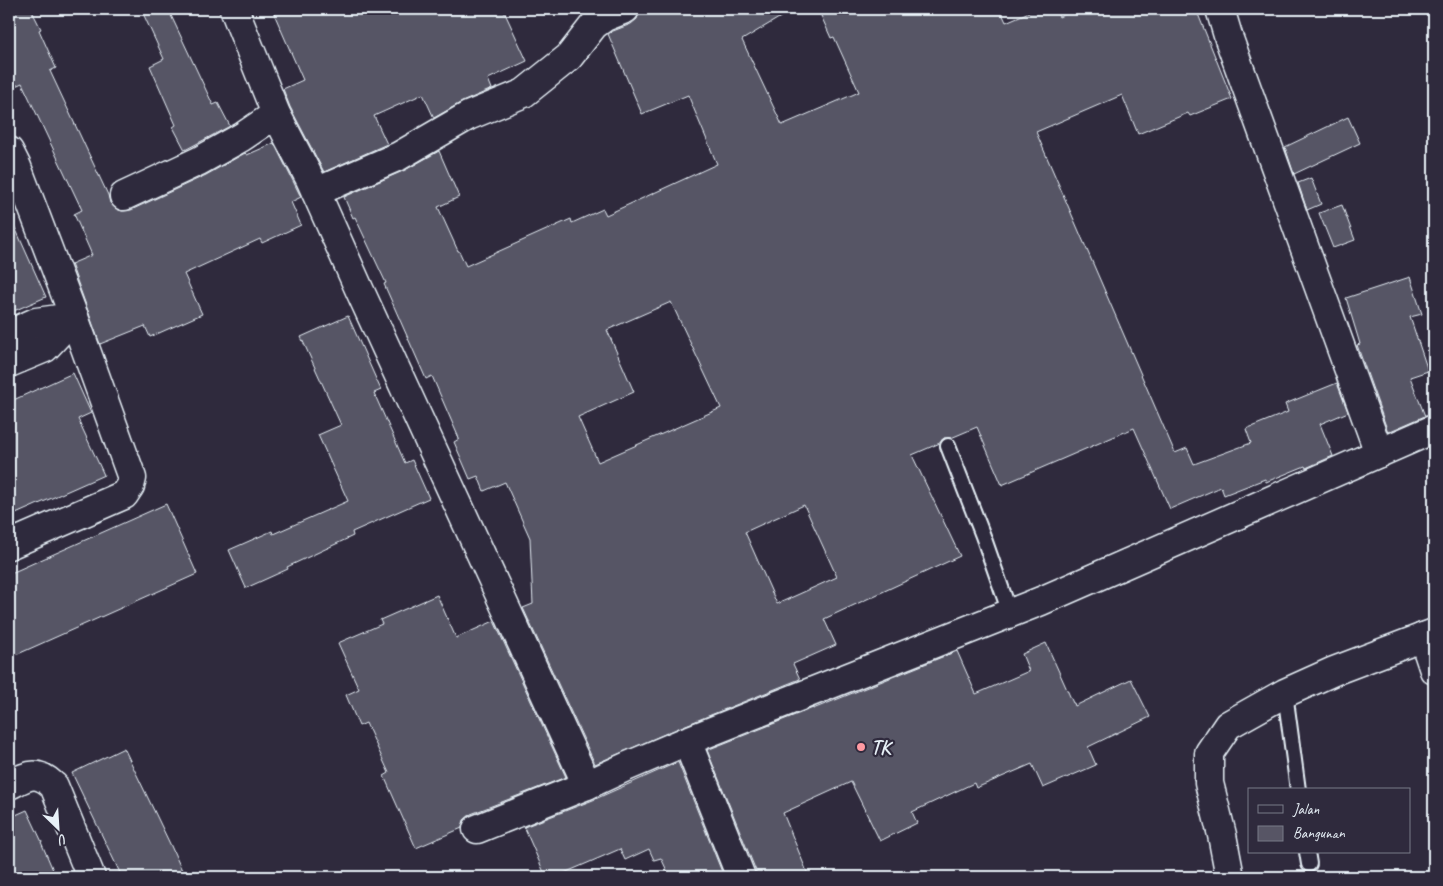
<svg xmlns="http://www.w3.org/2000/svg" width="1443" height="886" font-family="Caveat,sans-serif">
<rect width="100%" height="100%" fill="#2f2a3d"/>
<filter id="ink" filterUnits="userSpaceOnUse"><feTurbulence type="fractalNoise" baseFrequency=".02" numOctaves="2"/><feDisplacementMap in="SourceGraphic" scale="10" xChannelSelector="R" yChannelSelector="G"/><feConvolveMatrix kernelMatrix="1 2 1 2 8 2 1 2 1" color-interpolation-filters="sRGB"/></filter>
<g filter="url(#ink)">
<g fill="#575565" stroke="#e8f1f8" fill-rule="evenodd">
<path d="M9 9H31L41 29 39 30 56 68 50 71 108 195 110 203 115 208 122 211 131 210 206 175 245 153 247 155 274 143 301 197 291 202 301 225 262 243 260 239 184 274 202 314 150 337 145 326 100 344 71 264 92 255 74 214 82 210 22 83 9 89Z"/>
<path d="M141 9H168L213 105 218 103 230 126 185 150 173 127 176 125 150 66 164 59Z"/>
<path d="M272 9H503L527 61 488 79 492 89 462 102 434 118 423 94 374 116 387 144 324 172 290 107 283 89 303 80Z"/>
<path d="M640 9H794L742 40 782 125 859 92 834 37 831 38 818 9H1000L1006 22 1036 9H1055L1059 17 1076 9H1196L1232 99 1190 116 1188 113 1138 134 1122 95 1036 132 1175 453 1187 448 1194 464 1251 443 1246 429 1288 412 1285 404 1337 383 1348 412 1320 424 1333 456 1306 468 1305 466 1266 482 1265 479 1224 495 1221 487 1170 509 1134 428 1002 485 977 427 951 438H944L940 443 912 455 960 556 824 619 836 645 793 664 800 679 681 727 595 764 523 608 533 604 530 538 505 482 484 491 478 476 470 479 454 442 459 439 458 436 432 376 426 379 384 284 386 283 355 217 353 218 344 197 405 170 439 151 459 197 438 207 458 251H459L466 266 571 219 572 223 603 209 606 215 717 164 688 95 642 114 608 34 613 31 631 24 637 19ZM671 302 721 408 598 462 578 417 634 392 607 330ZM804 505 837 577 777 604 745 532Z"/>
<path d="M1348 117 1360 143 1294 174 1285 147Z"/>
<path d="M1311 178 1321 204 1307 210 1298 183Z"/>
<path d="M1342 205 1355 240 1333 248 1319 213Z"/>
<path d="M9 214 46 297 9 313Z"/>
<path d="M1410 277 1422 314 1410 317 1428 371 1410 377 1425 416 1388 432 1357 345 1360 344 1346 298Z"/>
<path d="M348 316 381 390 374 393 405 463 412 460 429 498 352 532 353 536 287 567 288 569 246 588 229 550 272 531 273 534 348 501 318 435 341 425 301 337Z"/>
<path d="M73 373 91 413 78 419 104 475 9 517V402Z"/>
<path d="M166 504 197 574 9 658V574Z"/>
<path d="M437 595 456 638 494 621 566 777 471 814 464 820 462 828 416 848 384 776 389 773 366 723 359 726 346 695 359 689 338 643 382 624 380 620Z"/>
<path d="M1046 643 1073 703H1074L1075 706 1131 679 1150 717 1088 747 1096 765 1043 788 1032 764 976 788 974 783 912 812 917 823 880 841 851 782 783 813 809 877H756V871L707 750 813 708V709L957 651 976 694 1029 671 1022 654Z"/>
<path d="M124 748 171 846 185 877H122L84 798 72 773Z"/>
<path d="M678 762 724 877H670L661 858 654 860 649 849 625 860 620 849 555 877H546L524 827 593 800Z"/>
<path d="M27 810 42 842H41L56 877H9V818Z"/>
</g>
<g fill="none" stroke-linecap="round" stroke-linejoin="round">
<defs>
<g id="lane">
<path d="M948 446 983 536 1010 613"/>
<path d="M1285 693 1298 790"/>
<path d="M1307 852 1309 864"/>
</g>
<g id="street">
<path d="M234 9 276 114 310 179 360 291 587 785"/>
<path d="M1220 9 1229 39 1379 453"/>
<path d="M9 151 17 167 74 317 132 478 130 486 124 495 9 545"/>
<path d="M316 192 399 156 468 116 524 93 569 57 594 25 605 17 625 9"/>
<path d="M124 196 199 161 242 137 276 114"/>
<path d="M9 334 36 322 74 317"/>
<path d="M9 363 45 348 74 317"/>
<path d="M1423 637 1434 670"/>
<path d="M687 741 741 877"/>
<path d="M9 785C28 776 36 769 54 786L91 877"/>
<path d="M477 829 587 785 628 766 687 741 1041 601 1434 429"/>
</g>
<path id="secondary" d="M1230 877 1222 835 1209 783V753L1228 725 1285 693 1334 671 1434 633"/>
</defs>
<use href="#lane" stroke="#e8f1f8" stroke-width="18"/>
<use href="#street" stroke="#e8f1f8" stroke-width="31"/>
<use href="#secondary" stroke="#e8f1f8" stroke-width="31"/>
<use href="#lane" stroke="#2f2a3d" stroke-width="14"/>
<use href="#street" stroke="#2f2a3d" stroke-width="28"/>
<use href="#secondary" stroke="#2f2a3d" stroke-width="28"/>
</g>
</g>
<circle fill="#ff9aa2" stroke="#2f2a3d" stroke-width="2" cx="861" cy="747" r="5"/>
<g text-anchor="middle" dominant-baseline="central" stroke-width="4.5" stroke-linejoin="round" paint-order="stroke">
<g font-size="20" font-weight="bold" fill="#e8f1f8" stroke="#2f2a3d" text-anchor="start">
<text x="871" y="747">TK</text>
</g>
</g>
<rect width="1443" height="886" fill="none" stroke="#2f2a3d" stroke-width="30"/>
<rect x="15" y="15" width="1413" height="856" fill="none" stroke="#e8f1f8" stroke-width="2" filter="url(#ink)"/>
<rect x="1248" y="788" width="162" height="65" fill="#2f2a3d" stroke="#797a88"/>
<rect x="1258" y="805" width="25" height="8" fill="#2f2a3d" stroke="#797a88"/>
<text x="1293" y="814" font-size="15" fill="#e8f1f8">Jalan</text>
<rect x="1258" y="826" width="25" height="15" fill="#575565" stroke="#797a88"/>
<text x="1293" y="838" font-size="15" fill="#e8f1f8">Bangunan</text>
<g transform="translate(58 828) rotate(155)" stroke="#2f2a3d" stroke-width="4" paint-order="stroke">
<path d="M0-4L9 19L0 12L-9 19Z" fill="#e8f1f8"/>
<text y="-8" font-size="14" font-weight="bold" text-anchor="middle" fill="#e8f1f8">U</text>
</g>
</svg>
